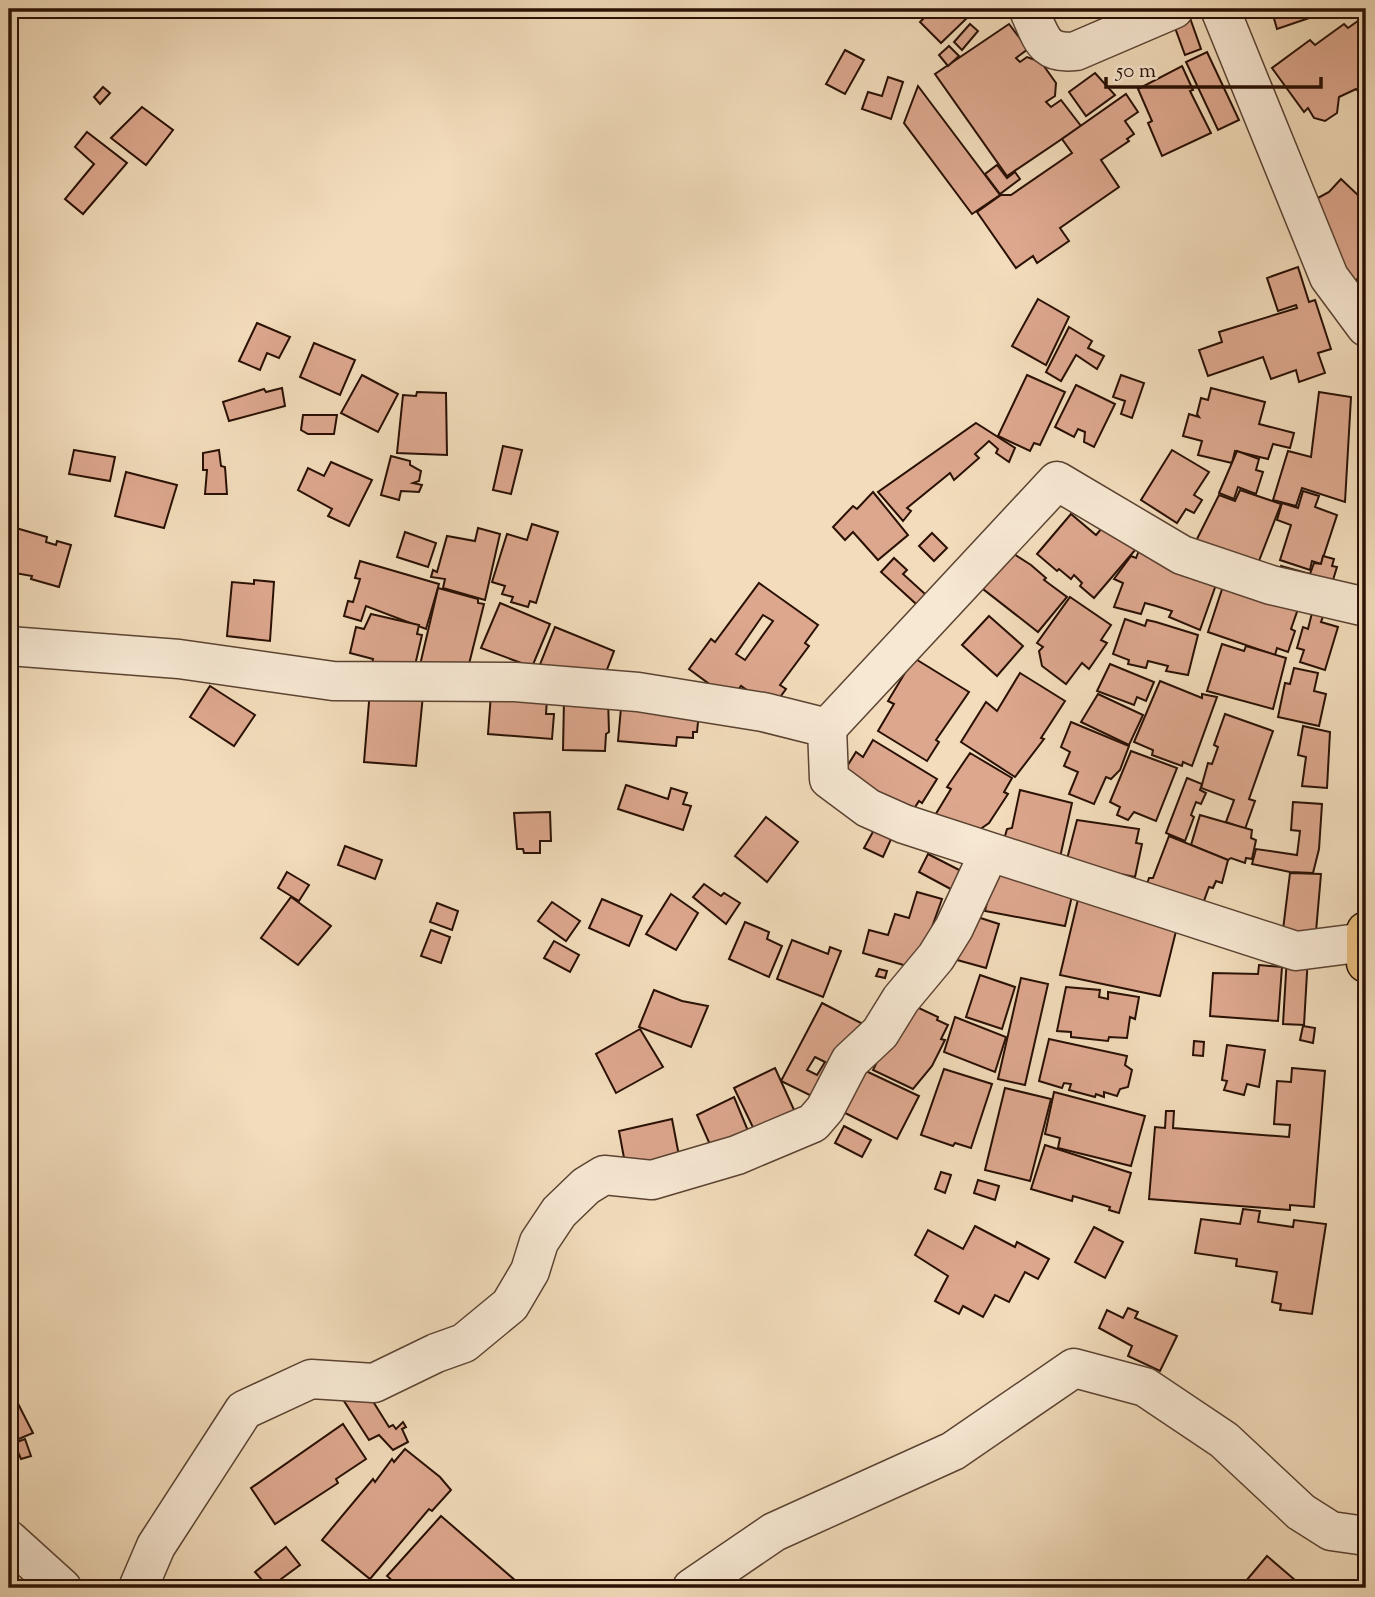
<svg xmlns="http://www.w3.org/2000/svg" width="1375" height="1597" font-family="'Sorts Mill Goudy',serif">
<rect width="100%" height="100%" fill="#f2dcbb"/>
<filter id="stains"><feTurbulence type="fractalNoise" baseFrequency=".00286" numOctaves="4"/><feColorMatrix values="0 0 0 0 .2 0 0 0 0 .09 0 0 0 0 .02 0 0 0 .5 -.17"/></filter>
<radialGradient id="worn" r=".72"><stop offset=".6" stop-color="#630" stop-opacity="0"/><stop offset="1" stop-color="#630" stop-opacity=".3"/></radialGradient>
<g fill="#dda78e" stroke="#291004" stroke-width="2" fill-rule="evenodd">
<path d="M933 9H960L968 17 941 43 920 22Z"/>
<path d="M1266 9H1318L1319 10 1311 13 1312 17 1277 29 1273 15 1269 17Z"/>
<path d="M1190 18 1201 49 1185 55 1174 25Z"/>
<path d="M1362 18H1366V90L1361 94 1356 89 1339 97 1337 113 1325 121 1314 118 1308 108 1304 112 1272 68 1310 40 1315 45 1344 24 1348 28Z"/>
<path d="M970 24 978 31 962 50 954 42Z"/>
<path d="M1009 24 1028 49 1016 58 1020 62 1027 57 1041 62 1056 83 1055 96 1046 102 1051 107 1061 100 1081 126 1007 176 935 74Z"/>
<path d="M949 46 959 56 948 66 939 55Z"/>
<path d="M845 50 864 60 845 94 826 84Z"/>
<path d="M1207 52 1239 120 1218 130 1186 62Z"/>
<path d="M1182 66 1193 90 1190 91 1211 133 1162 156 1148 123 1152 121 1138 89Z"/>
<path d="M1095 73 1115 95 1086 116 1069 92Z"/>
<path d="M888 77 903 82 891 119 862 109 868 92 882 96Z"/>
<path d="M918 86 1000 195 972 214 904 123Z"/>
<path d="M103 87 110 93 100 104 94 97Z"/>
<path d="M1126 94 1138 112 1125 121 1134 134 1127 139 1129 141 1101 160 1119 187 1060 228 1069 241 1037 263 1033 256 1016 268 977 212 1001 195H1011L1072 153 1062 139Z"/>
<path d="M142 107 173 130 146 165 111 138Z"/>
<path d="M87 132 127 163 83 214 65 199 94 164 75 147Z"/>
<path d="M997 165 1007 178 1015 172 1020 179 1000 194 985 174Z"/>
<path d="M1341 179 1362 199 1366 198V271L1352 284 1307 204 1329 192Z"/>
<path d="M1298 267 1309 302 1315 300 1331 349 1318 353 1325 373 1299 382 1296 370 1271 379 1263 357 1208 376 1199 350 1222 342 1219 332 1297 308 1296 305 1278 311 1267 278Z"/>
<path d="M1038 299 1069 317 1046 365 1012 346Z"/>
<path d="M257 323 290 337 279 358 267 353 260 370 239 361Z"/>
<path d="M1069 327 1092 341 1088 348 1104 356 1097 369 1076 355 1061 381 1046 372Z"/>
<path d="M314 343 355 360 340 395 300 377Z"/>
<path d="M362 375 398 394 378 432 341 413Z"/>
<path d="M1027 375 1065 392 1040 445 1034 443 1030 451 998 436Z"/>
<path d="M1121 375 1144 383 1132 418 1121 414 1125 401 1113 397Z"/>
<path d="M1076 385 1115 404 1094 447 1084 442 1085 432 1078 429 1074 437 1055 427Z"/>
<path d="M282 388 285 406 229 421 223 402 264 389 266 392Z"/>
<path d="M1211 388 1265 402 1259 424 1294 433 1290 448 1273 444 1268 459 1235 451 1232 463 1198 455 1202 441 1183 436 1189 414 1199 417 1197 414 1201 398 1208 400Z"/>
<path d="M417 392 446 393 447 455 397 453 403 395 416 396Z"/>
<path d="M1319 392 1351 397 1345 502 1302 488 1296 506 1273 500 1288 451 1311 457Z"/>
<path d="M303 415H337L334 434H308L301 430Z"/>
<path d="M976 423 1015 448 1009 462 996 453 998 449 989 441 975 454 979 458 954 480 950 473 907 508 911 511 903 521 878 492Z"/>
<path d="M503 446 522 450 511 494 493 490Z"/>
<path d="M74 450 115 457 110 481 69 474Z"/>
<path d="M219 450 221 466 225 467 227 494H205L207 470H203V453Z"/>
<path d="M1172 450 1209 472 1194 495 1202 500 1194 513 1186 509 1177 523 1141 500Z"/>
<path d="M1237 451 1259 459 1256 470 1263 472 1256 494 1238 487 1234 499 1219 493Z"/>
<path d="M391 456 410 461V465L421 471 419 481 413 483 422 485 419 492 401 491 399 500 381 495Z"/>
<path d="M331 462 372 480 349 526 328 516 332 509 298 490 308 468 324 476Z"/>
<path d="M126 472 177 485 164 528 115 516Z"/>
<path d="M1240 490 1281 504 1252 579 1190 553 1219 495 1235 501Z"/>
<path d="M1303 491 1319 496 1315 507 1337 515 1321 564 1312 561 1310 570 1280 560 1291 525 1277 520 1282 503 1298 508Z"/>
<path d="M873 492 908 535 878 560 853 532 845 540 833 527 853 506 857 509Z"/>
<path d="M1071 514 1096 535 1109 520 1136 549 1094 598 1080 586 1082 583 1074 575 1071 579 1059 569 1057 571 1037 554Z"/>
<path d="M532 524 558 532 536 603 530 601 528 607 511 602 513 597 502 594 505 586 492 582 507 534 527 540Z"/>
<path d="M9 526 47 537 46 542 56 545 57 541 71 545 59 587 31 579 32 576 9 572Z"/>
<path d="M478 528 500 534 485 600 443 588 445 579 431 577 433 570 437 572 447 536 475 541Z"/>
<path d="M405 532 436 543 428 567 397 557Z"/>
<path d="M932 533 947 548 934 561 919 546Z"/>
<path d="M1142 543 1218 579 1200 630 1169 617 1172 611 1156 606 1145 603 1141 614 1114 607 1123 583 1114 579 1131 556 1136 558Z"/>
<path d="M1003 547 1031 565 1046 578 1044 580 1067 597 1038 632 974 582Z"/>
<path d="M1323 556 1334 559 1332 566 1337 567 1328 596 1276 581 1281 566 1310 574 1314 563 1321 564Z"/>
<path d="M894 558 907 570 903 574 935 603 926 613 881 572Z"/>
<path d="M360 561 439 584 426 629 366 606 361 621 344 616 348 601 353 602 360 579 355 578Z"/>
<path d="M254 580 274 582 270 641 227 636 232 582 254 584Z"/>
<path d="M1225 580 1299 606 1291 629 1295 631 1288 652 1277 648 1275 655 1208 632Z"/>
<path d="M759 583 818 625 805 643 809 646 780 685 786 689 772 708 741 686 733 697 723 694 689 669 711 639 715 642ZM763 615 773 621 745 660 736 654Z"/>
<path d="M438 588 478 599V603L484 604 466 676 420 665Z"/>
<path d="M1070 597 1111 625 1101 640 1107 643 1089 669 1082 663 1066 684 1042 666 1039 651 1043 647 1037 643Z"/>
<path d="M1315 601 1327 605 1321 622 1338 627 1325 670 1300 662 1304 650 1297 648 1303 627 1308 629Z"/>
<path d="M500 603 550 624 532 667 481 648Z"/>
<path d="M371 614 419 625 417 634 422 635 413 674 372 664 373 659 350 653 356 627 364 629Z"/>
<path d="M989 616 1023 646 997 676 962 645Z"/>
<path d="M1125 619 1145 626 1147 620 1156 622 1198 635 1188 675 1166 671 1168 666 1148 661 1146 668 1128 664 1129 660 1113 654Z"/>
<path d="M555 627 614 651 603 680 539 667Z"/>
<path d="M1222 644 1244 651 1246 646 1286 658 1273 709 1207 691Z"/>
<path d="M914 658 969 692 936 740 939 742 927 761 878 731 894 704 888 701Z"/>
<path d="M1110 664 1154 682 1146 701 1137 697 1134 705 1097 691Z"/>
<path d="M1294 668 1318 673 1314 691 1326 694 1319 726 1278 717 1285 683 1290 684Z"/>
<path d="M1020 673 1065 701 1041 738 1044 739 1015 777 961 742 986 702 997 711Z"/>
<path d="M1160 681 1202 698V694L1217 697 1192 766 1183 762 1182 766 1152 755 1153 750 1134 742Z"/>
<path d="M210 686 255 715 234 746 190 717Z"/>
<path d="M370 690 423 695 416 766 364 762Z"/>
<path d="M491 694 547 699 546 714H554L552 739 488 734Z"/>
<path d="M1098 694 1143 715 1129 745 1081 722Z"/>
<path d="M622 697 699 712 697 732H693V738L677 737 676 746 618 741Z"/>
<path d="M608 698 609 732 606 734 605 751 563 750 564 700Z"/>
<path d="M1225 714 1273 731 1249 799 1255 801 1245 829 1226 822 1234 800 1201 788 1208 763 1212 764 1218 747 1214 745Z"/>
<path d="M1071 722 1129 746 1120 770 1111 779 1106 777 1094 804 1069 794 1078 772 1064 766 1070 752 1061 747Z"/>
<path d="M1303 726 1330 732 1327 788 1302 786 1306 757 1298 755Z"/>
<path d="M873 740 937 779 922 803 919 801 910 815 841 776 856 752 863 757Z"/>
<path d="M1131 751 1177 768 1156 821 1134 812 1128 820 1117 815 1120 807 1110 802Z"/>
<path d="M970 753 1012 778 1004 792 1008 794 989 823 979 830 934 817 951 789 947 787Z"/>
<path d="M1187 778 1202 784 1200 790 1206 793 1201 804 1196 802 1191 815 1194 817 1185 841 1166 833Z"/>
<path d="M626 785 668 799 671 788 687 793 683 804 691 806 683 830 618 809Z"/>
<path d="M1020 790 1072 803 1059 862 1001 850 1007 829 1012 828Z"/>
<path d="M1293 802 1322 804 1319 849 1313 873 1290 872 1252 864 1256 849 1297 855 1300 831 1291 830Z"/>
<path d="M550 812 551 841H540V853H524L523 849H517L514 813Z"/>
<path d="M1200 815 1252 830 1251 838 1256 840 1252 859 1246 858 1245 863 1231 858 1228 860 1191 845Z"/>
<path d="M766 817 798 842 767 882 735 856Z"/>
<path d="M1077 820 1139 829 1136 843 1142 844 1135 877 1066 863Z"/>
<path d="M874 830 892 837 883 857 864 848Z"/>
<path d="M1169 836 1228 860 1222 883 1216 881 1213 888 1209 887 1201 909 1145 890 1149 878H1153Z"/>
<path d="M345 846 382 860 375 879 338 865Z"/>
<path d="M928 854 969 875 960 894 919 872Z"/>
<path d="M995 868 1072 896 1065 926 985 911Z"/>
<path d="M287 872 309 885 299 901 278 888Z"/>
<path d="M1290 873 1321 874 1315 943 1282 938Z"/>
<path d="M704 884 721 896 724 893 740 903 726 924 693 897Z"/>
<path d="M1080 891 1179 919 1160 996 1060 975Z"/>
<path d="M917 892 942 899 917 969 863 953 869 930 888 935 895 914 909 918Z"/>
<path d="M671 894 698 913 676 950 646 934Z"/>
<path d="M291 897 331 926 298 965 261 938Z"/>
<path d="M602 899 642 916 629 946 589 928Z"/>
<path d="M552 902 580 921 566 941 538 921Z"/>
<path d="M437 903 458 911 452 930 430 922Z"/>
<path d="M965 913 999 924 986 968 950 958Z"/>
<path d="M745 922 769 932 767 939 782 946 769 977 729 959Z"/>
<path d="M431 930 450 937 441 963 421 956Z"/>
<path d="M792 940 828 954 830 947 841 951 823 997 777 979Z"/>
<path d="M554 941 579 955 570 972 544 958Z"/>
<path d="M1287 956H1308L1304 1025 1283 1024Z"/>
<path d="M1259 965 1282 967 1278 1021 1210 1016 1213 973 1258 974Z"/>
<path d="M879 969 887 971 885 978 876 976Z"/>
<path d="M980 975 1015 987 1002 1029 966 1017Z"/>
<path d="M1021 978 1048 984 1025 1085 998 1079Z"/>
<path d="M1066 987 1100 990 1099 997 1108 999V992L1139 997 1135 1019 1130 1017 1127 1038 1109 1037 1108 1041 1071 1037V1032L1057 1031Z"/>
<path d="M654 990 682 1001 708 1006 691 1047 639 1027Z"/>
<path d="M906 1002 938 1017 937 1020 948 1025 941 1039 945 1040 932 1066 913 1089 873 1070Z"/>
<path d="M822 1003 863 1024 826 1103 781 1081ZM815 1057 825 1062 817 1075 807 1070Z"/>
<path d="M955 1017 1006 1037 995 1072 944 1052Z"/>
<path d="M1303 1026 1315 1028 1313 1043 1300 1040Z"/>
<path d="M640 1029 663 1067 616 1093 596 1054Z"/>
<path d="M1049 1039 1127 1056 1125 1065 1132 1070 1128 1087 1120 1089 1117 1096 1104 1092V1097L1096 1094 1095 1097 1069 1090 1071 1084 1064 1083 1062 1088 1039 1081Z"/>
<path d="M1194 1041 1204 1042 1203 1056 1193 1055Z"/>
<path d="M1227 1045 1265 1050 1259 1087 1247 1084 1244 1095 1224 1090 1227 1081 1222 1080Z"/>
<path d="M851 1064 919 1096 897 1139 829 1105Z"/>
<path d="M775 1068 800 1123 760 1142 734 1088Z"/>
<path d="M1292 1068 1325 1071 1314 1207 1290 1205V1210L1149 1199 1155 1127 1165 1128 1166 1111H1174L1173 1128 1289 1137 1290 1125 1274 1124 1277 1081 1291 1082Z"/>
<path d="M944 1069 992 1084 971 1148 955 1143 953 1146 921 1135Z"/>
<path d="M1005 1088 1051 1099 1030 1181 985 1170Z"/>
<path d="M1054 1092 1145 1116 1131 1166 1058 1148 1060 1138 1045 1134Z"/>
<path d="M734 1097 751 1138 740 1143 735 1135 711 1147 697 1115Z"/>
<path d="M672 1119 680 1161 627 1174 619 1131Z"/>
<path d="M844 1126 871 1140 862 1157 835 1143Z"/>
<path d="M1045 1145 1131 1173 1119 1213 1109 1210 1110 1207 1073 1196 1072 1201 1031 1189Z"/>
<path d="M941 1172 951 1175 945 1193 935 1189Z"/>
<path d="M978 1180 999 1186 995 1200 974 1193Z"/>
<path d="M1243 1209 1260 1211 1258 1222 1293 1227 1294 1220 1326 1224 1312 1314 1280 1310 1281 1304 1272 1302 1277 1272 1236 1266 1237 1259 1195 1253 1201 1219 1240 1224Z"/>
<path d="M975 1226 1015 1247 1017 1242 1049 1259 1038 1279 1025 1272 1009 1302 995 1295 983 1317 963 1306 959 1314 935 1301 948 1276 915 1255 928 1230 963 1249Z"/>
<path d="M1094 1227 1123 1242 1105 1278 1075 1262Z"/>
<path d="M1128 1308 1138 1312 1135 1318 1177 1336 1160 1371 1128 1356 1132 1346 1099 1328 1107 1310 1123 1318Z"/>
<path d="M9 1386 33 1433 14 1441 9 1429Z"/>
<path d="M355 1394 369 1395 389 1427 393 1425 396 1429 403 1422 406 1427 402 1429 408 1442 393 1450 379 1435 369 1440 344 1401Z"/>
<path d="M343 1424 366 1459 336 1479 338 1483 275 1524 251 1488Z"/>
<path d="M25 1439 31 1456 21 1459 14 1443Z"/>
<path d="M405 1449 440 1477 451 1490 432 1511 429 1509 370 1579 322 1540 373 1479 375 1482 392 1459 394 1462Z"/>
<path d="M441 1516 524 1588H401L387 1576Z"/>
<path d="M286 1547 300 1565 269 1588 255 1572Z"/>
<path d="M1267 1556 1302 1586 1300 1588H1240Z"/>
</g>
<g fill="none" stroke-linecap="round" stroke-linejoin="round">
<defs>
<g id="minor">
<path d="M1220 9 1329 277 1366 327"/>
<path d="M1030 13C1042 39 1044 55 1076 51L1174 9"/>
<path d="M9 646 179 659 333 681 515 682 638 692 763 712 827 728 829 779 868 808 904 824 1296 951 1366 942"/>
<path d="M827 728 1057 481 1182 555 1271 585 1366 607"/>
<path d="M9 1540 62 1588"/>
<path d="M138 1588 156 1546 244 1410 311 1379 374 1383 436 1353 464 1343 510 1305 530 1271 539 1242 559 1212 586 1186 604 1175 652 1180 737 1155 813 1123 825 1109 850 1061 880 1033 901 999 936 957 954 928 989 853"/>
<path d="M692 1588 774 1532 953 1451 1074 1368 1145 1387 1224 1440 1301 1512 1331 1531 1366 1536"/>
</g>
<path id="major" d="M1366 931V963"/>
</defs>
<use href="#minor" stroke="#5b4332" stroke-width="41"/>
<use href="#major" stroke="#291004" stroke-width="41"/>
<use href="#minor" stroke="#f7e8d3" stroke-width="38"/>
<use href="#major" stroke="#e9be7e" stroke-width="38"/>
</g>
<rect width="1375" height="1597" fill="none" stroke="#f2dcbb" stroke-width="35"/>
<rect x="10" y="10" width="1354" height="1576" fill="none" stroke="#291004" stroke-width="3.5"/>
<rect x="18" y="18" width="1340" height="1562" fill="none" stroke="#291004" stroke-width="2"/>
<path d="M1106 77v10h215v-10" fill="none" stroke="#291004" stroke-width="3.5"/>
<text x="1116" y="77" font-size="21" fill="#291004" stroke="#f7e8d3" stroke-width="5" paint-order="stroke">50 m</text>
<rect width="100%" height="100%" filter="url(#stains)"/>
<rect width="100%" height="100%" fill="url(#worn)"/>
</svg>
